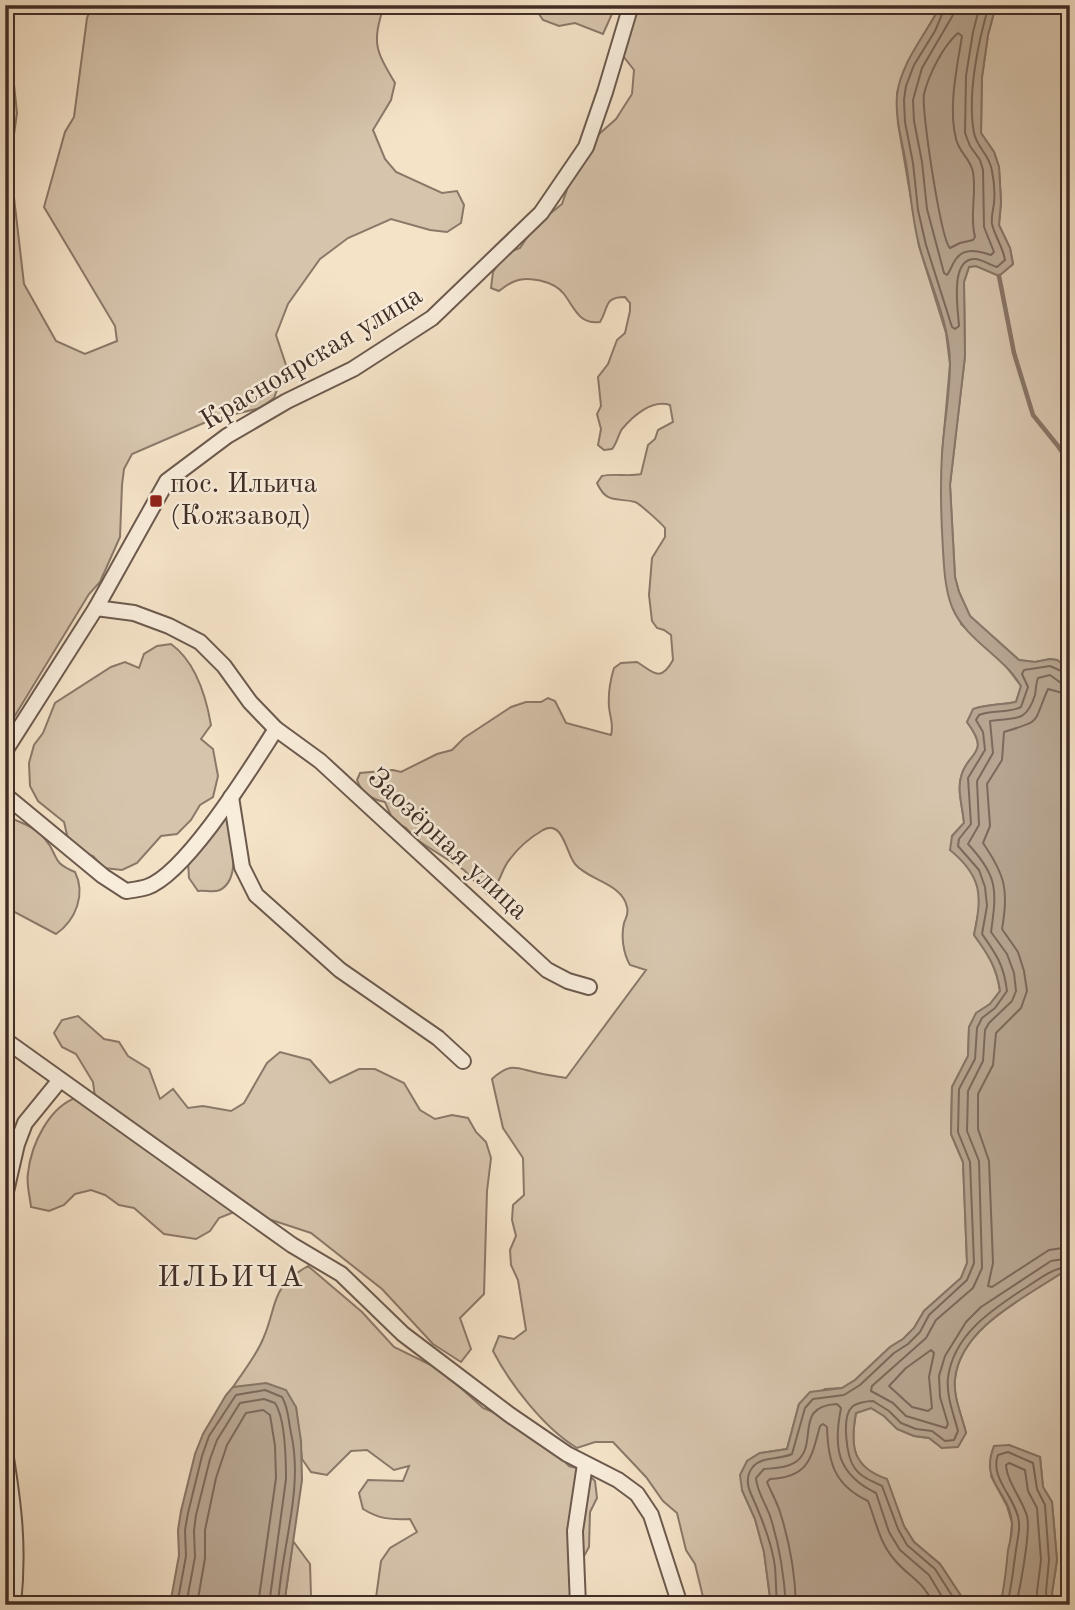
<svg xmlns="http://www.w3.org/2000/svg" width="1075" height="1610" font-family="'Old Standard TT',serif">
<rect width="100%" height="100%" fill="#f5e3c8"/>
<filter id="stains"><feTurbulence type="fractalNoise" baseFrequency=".00286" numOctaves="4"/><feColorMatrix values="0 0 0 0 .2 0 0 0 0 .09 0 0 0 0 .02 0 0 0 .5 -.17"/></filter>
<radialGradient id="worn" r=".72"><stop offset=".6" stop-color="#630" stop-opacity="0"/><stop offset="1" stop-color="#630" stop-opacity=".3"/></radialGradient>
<g fill="#d6c4ac" stroke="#8b7869" stroke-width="2">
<path d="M5 5H9L7 18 17 113 10 163 24 284 56 341 85 354 117 341 115 326 44 207 65 132 74 117 87 18 92 5H384C372 44 375 49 395 83L391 100 373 130 385 159 396 172 442 193 457 191 464 205 461 223 447 232 430 230 391 219 348 238 320 259 288 304 276 335 286 365 274 398 261 408 213 419 132 454 124 469 122 485 120 537 100 582 89 594 5 732Z"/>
<path d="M533 5H616L603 34 575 23 559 26 543 20Z"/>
<path d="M638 5H941L908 62 897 93 898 123 919 246 946 333 950 364 942 455 944 555 961 624 1003 662 1021 686 1016 702C1001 705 988 704 974 709L967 722C992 756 967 751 961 777 957 791 963 809 964 823L952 836 963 861 973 874 978 889 980 905 974 935C988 954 997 968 1000 991L990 1004 977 1013 969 1027 968 1056 952 1087 951 1134 963 1162 967 1263 961 1278 924 1311 914 1328 903 1339 890 1347 855 1380 842 1388 825 1389 799 1404 787 1449 760 1453 747 1461 742 1490 755 1519 764 1552 771 1605H705L695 1564 686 1550 677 1513 663 1501 646 1477 613 1442H595L577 1448C544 1428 510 1384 493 1351L499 1336 514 1339 526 1330 518 1280 511 1265 510 1250 516 1236 512 1220 513 1205 524 1195 523 1158 503 1128 492 1079C511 1062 515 1068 538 1073 547 1075 556 1076 566 1078L646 970 630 965C623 953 621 936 624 923 626 917 629 914 627 907 622 883 589 881 575 864 566 853 563 819 543 830 531 837 518 848 510 859 500 871 501 885 487 894L464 870 417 840 406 828 399 824 392 818 385 802C371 799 362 794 357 780L360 773 393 770 401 772 437 754 452 750 464 738 511 707 526 702H541L548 698 555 701 566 723 611 735C614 724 610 718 609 707 608 693 610 681 614 668L621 663 637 662C652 671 660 684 673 660L671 635 664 630 657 628 652 621 649 595 652 558 665 537V528C662 524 639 503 635 502 617 497 607 505 597 483L602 476C615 473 628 477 641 474L648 445 655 439 658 430 673 422 670 405C652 399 633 416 622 429 618 435 617 443 612 449L604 450 598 445 601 429 597 414 601 406 598 377 608 364 617 340 625 333 630 311V303L625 297C603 297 609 308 600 322 579 325 574 307 564 294 554 281 527 275 513 282 508 284 503 288 499 291L491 288 493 272 500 262 512 251 520 248 535 226 562 204 571 178 598 135 616 119 632 94 634 70 623 56C626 35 635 24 638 5Z"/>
<path d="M996 5H1070V670L1057 660 1050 659 1035 662 1019 660 970 616 959 592 955 577 950 485 965 356 964 282 969 267 976 266 999 275 1013 264 1010 248 999 225 1001 202 999 167 994 152 981 133 982 77 988 35Z"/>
<path d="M171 644C196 662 206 696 211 725L201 739 213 749 218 776 213 797 200 805 191 820 177 834 161 836 137 863 122 870 104 868 93 856 77 851 68 839 64 822 38 801 30 786 29 763 34 745 43 733 55 703 111 667 125 662 139 668 144 654 157 646Z"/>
<path d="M5 817C19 820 36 828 45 839 60 856 49 861 75 872 86 894 76 920 56 934L5 907Z"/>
<path d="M224 818 229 822C232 841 241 879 220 890 213 893 206 890 198 891L189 878 188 862Z"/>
<path d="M78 1016 104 1039 119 1042 128 1056 149 1069 160 1099 173 1089 188 1108 203 1106 231 1111 244 1103 267 1063 280 1052 310 1060 330 1083 359 1069H375L404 1083 420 1110 435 1119 452 1115 468 1118 476 1132 486 1142 491 1158 487 1191 484 1294 460 1318 471 1349 461 1362 433 1344 382 1289 311 1233 247 1212H234L219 1218 210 1231 196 1239 164 1234 134 1208 119 1205 105 1195 91 1190 75 1194 64 1205 49 1211 31 1207C30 1196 26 1184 28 1173 31 1145 49 1106 78 1097 83 1096 90 1097 95 1097L93 1082 76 1054 62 1047 54 1033 62 1020Z"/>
<path d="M5 1069C22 1086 8 1124 5 1146Z"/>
<path d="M308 1266 362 1312 394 1347 441 1370 483 1408 505 1417 513 1426 547 1443 569 1466 584 1470 595 1481 597 1498 590 1512 589 1547 577 1569 569 1605H375L381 1561 390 1548 417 1532 410 1519C391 1520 379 1519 363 1509L359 1493 368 1480 403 1481 409 1466 394 1470 367 1450 351 1451 327 1475 311 1472 302 1459 296 1407 233 1387C243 1372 256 1356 263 1339 278 1305 269 1288 308 1266Z"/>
<path d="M1070 1273V1605H1054L1052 1593 1057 1560 1052 1502 1043 1487 1040 1457 1009 1445 991 1476 1007 1506 1012 1523 1007 1577 1000 1605H967L940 1564 914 1542 904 1526 887 1480C852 1467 850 1446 856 1413L871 1408 884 1416 897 1429 914 1436 929 1438 942 1448 966 1433C962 1416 953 1397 955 1379 960 1329 1022 1299 1060 1274Z"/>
<path d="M293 1541 310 1564 311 1596 309 1605H284Z"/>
</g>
<g fill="#b7a591" stroke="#877566" stroke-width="2">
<path d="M941 5H996L988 35 982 77 981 133 994 152 999 167 1001 202 999 225 1010 248 1013 264 999 276 976 266 969 267 964 282 965 356 950 485 955 577 959 592 970 616 1019 660 1035 662 1050 659 1057 660 1070 670V1273L1060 1274C1022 1299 960 1329 955 1379 953 1397 962 1416 966 1433L958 1447 942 1448 929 1438 914 1436 897 1429 884 1416 871 1408 856 1413C850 1446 852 1467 887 1479L904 1526 914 1542 940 1564 967 1605H771L764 1552 755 1519 742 1490 740 1475 747 1461 760 1453 787 1449 799 1404 810 1392 842 1388 855 1380 890 1347 903 1339 914 1328 924 1311 961 1278 967 1263 963 1162 951 1134 952 1087 968 1056 969 1027 976 1013 990 1004 1000 991C997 968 988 954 974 935 982 896 983 877 950 850L952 836 964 823C963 809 957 791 961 777 967 751 992 755 967 722L973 709C988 704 1001 705 1016 702L1021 686C1003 655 966 641 952 607 945 589 944 568 943 550 941 518 940 486 942 454 944 424 950 394 950 364 950 326 932 288 921 252 912 223 911 193 906 163 902 141 895 118 897 95 901 62 926 34 941 5Z"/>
<path d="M266 1383 286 1390 296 1407 301 1441 302 1480 284 1605H170L179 1555 178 1530 181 1511 195 1454 203 1434 226 1395 233 1387Z"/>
<path d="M1009 1445 1040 1457 1043 1487 1052 1502 1057 1560 1052 1593 1054 1605H1000C1005 1586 1006 1569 1008 1550 1010 1542 1013 1531 1012 1523 1010 1491 979 1483 994 1446Z"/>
</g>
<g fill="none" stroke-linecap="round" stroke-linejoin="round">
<g stroke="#7c695c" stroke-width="2">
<path d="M946 5 935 31 914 65 906 86 904 100 905 122 913 163 918 210 926 245 952 327 955 329 959 326C958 309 949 257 976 259 983 260 990 265 997 267L1005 260C1003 247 995 237 992 224 991 217 993 211 994 203 995 193 994 181 992 171 990 155 977 148 974 133 967 95 978 42 989 5"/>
<path d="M955 5 953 15 922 68 913 100 914 121 922 162 927 209 944 273 947 275C951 270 952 264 956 259 964 247 979 251 991 255L994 252 984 227 983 170 980 160 970 146 965 133 966 76 973 32 980 5"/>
<path d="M958 33 962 36C957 68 948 107 956 139 959 152 971 160 973 172 977 194 969 215 975 237L973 240 960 243 950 248C941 240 921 109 924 94 929 74 943 46 958 33Z"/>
<path d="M1070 684 1061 683 1050 675 1038 678C1036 683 1036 689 1035 695 1026 724 1014 717 990 721L993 753 977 781 979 825 968 844C998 876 997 890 991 932L1007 954 1014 973 1016 991 1012 1001 989 1023 985 1030 983 1061 968 1091 967 1131 979 1161 982 1268 973 1288 936 1320 926 1338 872 1386 871 1391 893 1403 906 1416 946 1428 948 1424 940 1397 939 1376 945 1356 966 1322 981 1307 1051 1261 1070 1258"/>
<path d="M1070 695 1048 689C1032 725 1043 720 1004 732L1002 760 987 784 990 826 983 843C1005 875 1009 890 1002 929L1018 952 1024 971 1027 991 1021 1008 996 1033 993 1065 978 1094V1129L989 1161 993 1263 988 1286 992 1287 1049 1250 1070 1247"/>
<path d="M931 1350 934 1353 929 1377 932 1408 928 1411 912 1407 889 1386 906 1368Z"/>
<path d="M177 1605 186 1556 185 1530 188 1513 202 1456 209 1436 236 1395 265 1390 282 1397C289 1409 288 1420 291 1433 304 1489 281 1549 278 1605"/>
<path d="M186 1605 195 1557 194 1531 196 1515 210 1459 217 1440 240 1403 264 1399 275 1403C285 1418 286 1460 286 1479L269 1605"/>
<path d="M197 1605 205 1558V1530L216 1478 227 1445 246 1413 263 1410 270 1415 275 1446 276 1478 258 1605"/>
<path d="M777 1605C776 1592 776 1579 775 1567 772 1542 761 1516 751 1494 747 1485 746 1476 752 1468 760 1456 779 1460 792 1454L805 1408 813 1399 844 1395 860 1385 894 1353 908 1344 920 1332 929 1315 967 1280 974 1263 970 1162 958 1132 959 1089 975 1059 977 1028 982 1018 995 1008 1007 991C1004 965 996 954 982 934L987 906 985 887 979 870 958 846 959 839 971 824 968 778 985 750 983 732 976 720 979 715C993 709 1007 714 1021 707L1028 687 1022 674 1024 670 1050 666 1070 675"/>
<path d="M786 1605C784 1575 780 1548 771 1519 767 1505 757 1493 756 1478L764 1469C775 1468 788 1468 797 1461 819 1443 793 1406 837 1404L841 1408C833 1448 837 1474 876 1493L889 1532 900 1550 929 1575 947 1605"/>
<path d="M796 1605C795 1573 790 1543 780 1512 777 1502 771 1492 767 1482L770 1479C809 1477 811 1459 820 1426L823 1424 827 1427C828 1462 834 1485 868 1501 876 1521 879 1541 893 1558 908 1577 924 1581 934 1605"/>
<path d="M958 1605 935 1569 907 1545 898 1529 882 1486C872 1481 860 1477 854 1467 847 1457 841 1417 852 1407 856 1403 867 1401 873 1401L889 1411 901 1423 916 1429 932 1431 945 1441 954 1440 958 1431C954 1415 946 1396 948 1378 953 1336 990 1311 1022 1290 1037 1281 1052 1267 1070 1267"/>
<path d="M1007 1605C1012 1586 1013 1569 1016 1550 1017 1541 1020 1531 1019 1522 1017 1499 989 1478 998 1455L1008 1452 1033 1463 1037 1489 1045 1505 1049 1560 1046 1592 1047 1605"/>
<path d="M1016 1605C1020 1588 1031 1531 1027 1516 1022 1499 1007 1482 1006 1465L1009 1463 1025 1470 1028 1491 1037 1508 1041 1560 1037 1592 1038 1605"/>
</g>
<path stroke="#877566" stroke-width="4.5" d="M999 276 1014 353 1033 415 1058 446 1070 464"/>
<defs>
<g id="street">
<path d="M96 608 134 613 169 626 200 642 224 666 250 702 276 729 320 761 547 970 568 981 589 987"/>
<path d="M5 751 96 608 167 481 227 436 287 401 353 369 432 318 541 213 586 147 605 92 631 5"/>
<path d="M5 795 103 876 126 891C133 890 141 889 147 887 187 873 252 766 276 729"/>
<path d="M231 797 242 867 256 895 340 970 438 1038 463 1061"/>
<path d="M5 1040 292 1245 341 1274 403 1334 510 1415 567 1454 618 1480 637 1494 651 1515 680 1605"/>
<path d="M5 1196 17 1144 25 1123 60 1080"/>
<path d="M5 1452C14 1507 19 1549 13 1605"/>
<path d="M578 1605 575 1531 585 1464"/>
</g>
</defs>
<use href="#street" stroke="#6d5a4e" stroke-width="18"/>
<use href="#street" stroke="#f8eddb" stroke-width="14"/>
</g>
<rect fill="#8f2418" stroke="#f8eddb" stroke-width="2.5" x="149" y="494" width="14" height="14" rx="3.5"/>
<g text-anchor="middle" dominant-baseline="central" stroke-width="5" stroke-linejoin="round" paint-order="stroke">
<g font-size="28" fill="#402d26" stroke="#f8eddb">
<text transform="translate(312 359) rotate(-31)">Красноярская улица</text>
<text transform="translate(447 845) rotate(43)">Заозёрная улица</text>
</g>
<g font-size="28" fill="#402d26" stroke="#f8eddb" text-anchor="start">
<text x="170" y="485">пос. Ильича<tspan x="170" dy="32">(Кожзавод)</tspan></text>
</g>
<g font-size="30" letter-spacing="2" fill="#402d26" stroke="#f8eddb">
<text x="231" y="1278">ИЛЬИЧА</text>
</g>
</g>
<rect width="1075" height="1610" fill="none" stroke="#f5e3c8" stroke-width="28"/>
<rect x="7" y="7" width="1061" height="1596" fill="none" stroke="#402d26" stroke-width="3.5"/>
<rect x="14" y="14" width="1047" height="1582" fill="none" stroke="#402d26" stroke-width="2"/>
<rect width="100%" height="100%" filter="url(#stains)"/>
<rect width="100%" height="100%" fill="url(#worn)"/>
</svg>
